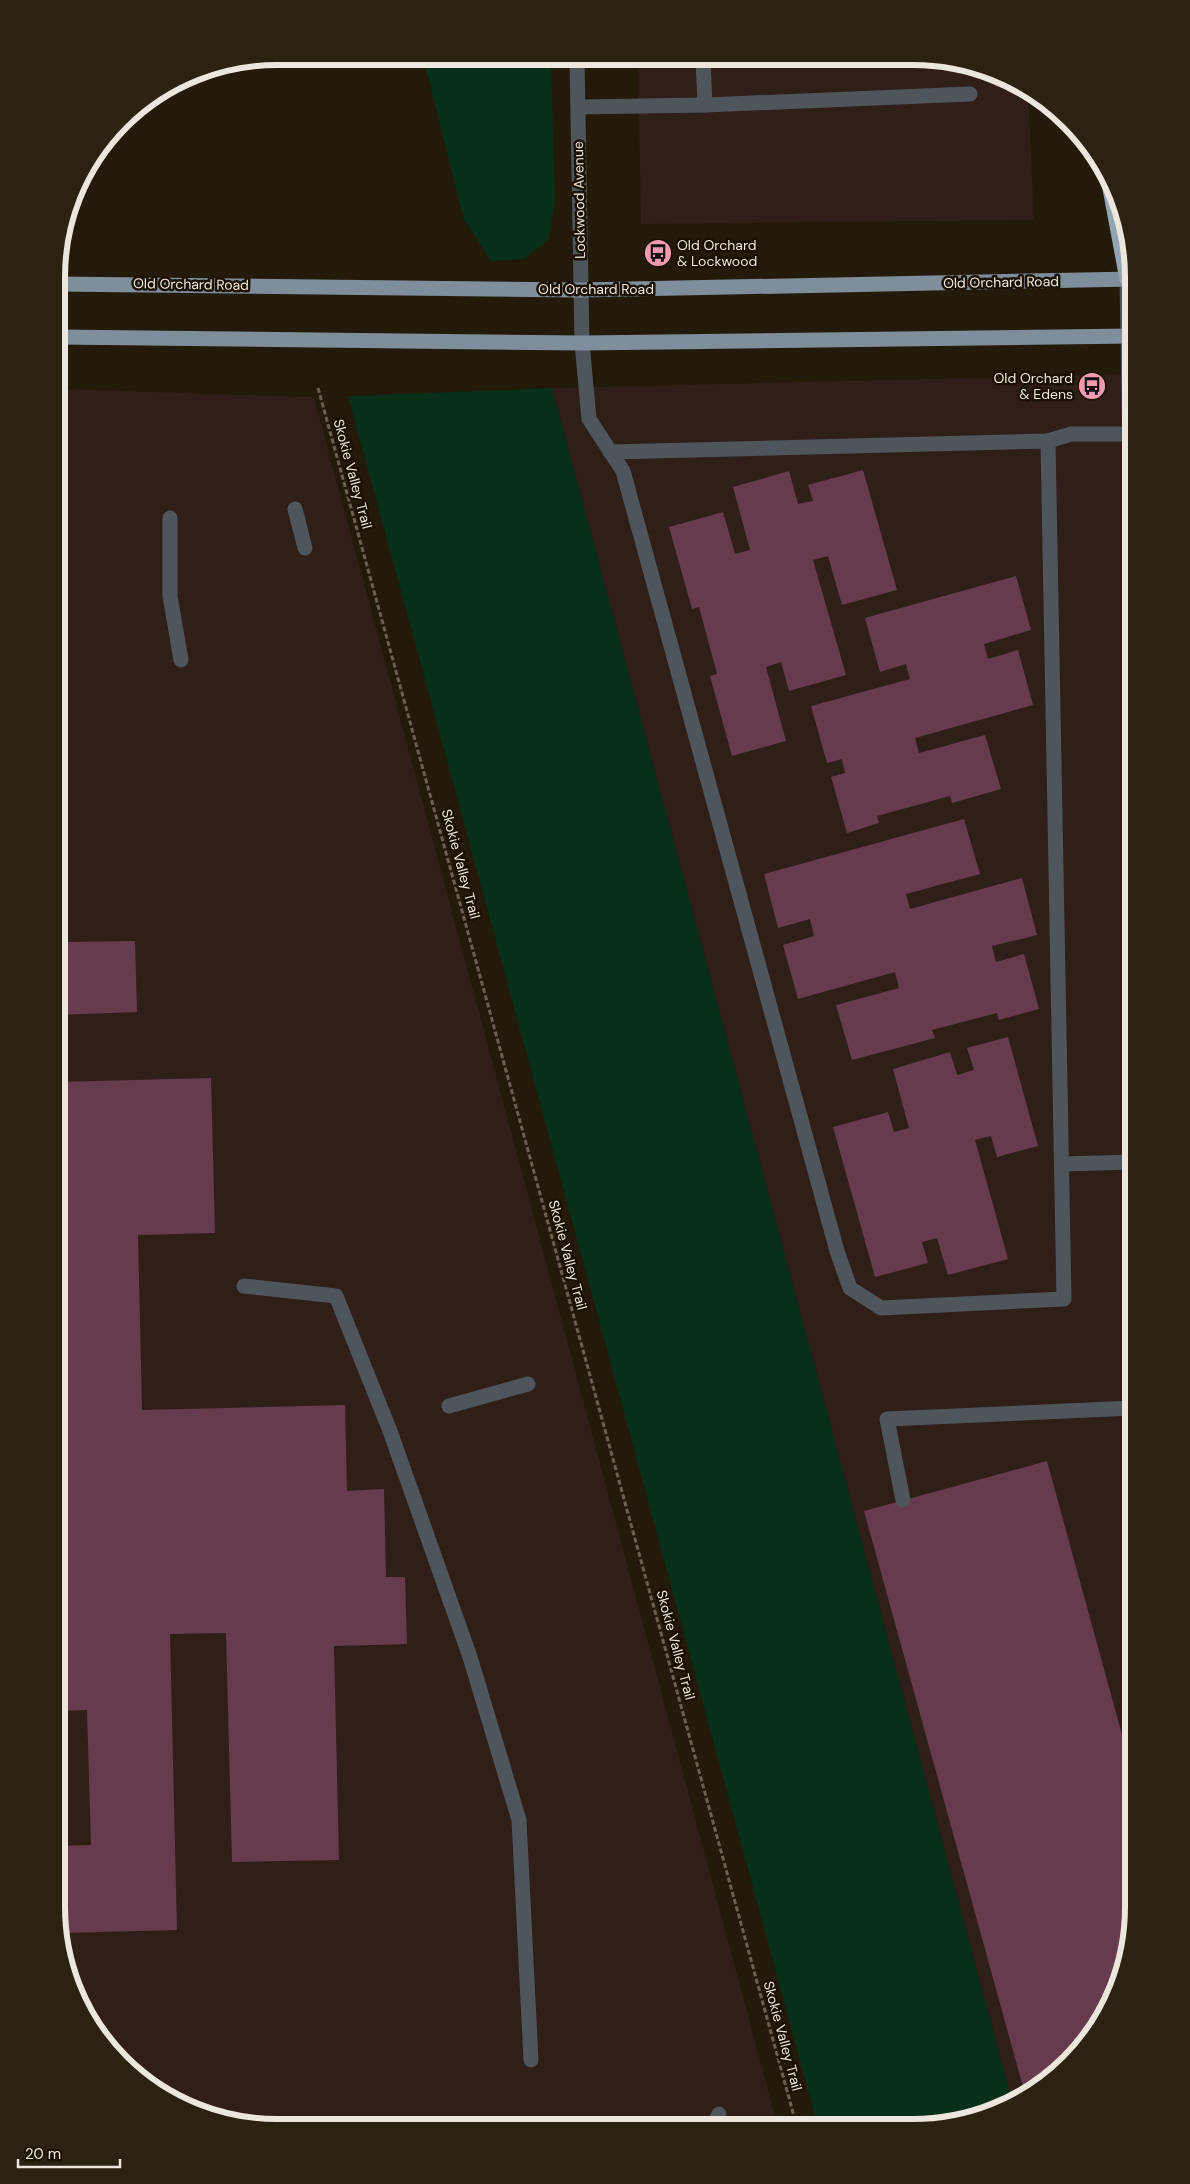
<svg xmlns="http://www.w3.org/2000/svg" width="1190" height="2184" font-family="'DM Sans',sans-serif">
<rect width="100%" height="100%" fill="#241a0a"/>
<g fill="#301e19">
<path d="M638 58 956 60 1010 79 1028 91 1034 220 641 224Z"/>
<path d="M1134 374 1133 1922 1117 1991 1088 2042 1047 2082 1012 2101 552 388Z"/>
<path d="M58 389 314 397 778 2127 248 2126 192 2111 132 2073 94 2030 68 1978 56 1907Z"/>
</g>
<g fill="#082f18">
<path d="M423 57 551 58 555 202 548 240 524 259 491 261 464 220Z"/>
<path d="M552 388 1012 2101 984 2116 913 2128 818 2127 348 396Z"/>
</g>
<g fill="#673b4e">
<path d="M863 470 897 590 842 605 828 556 813 560 846 675 789 691 781 662 766 667 786 741 732 756 710 676 717 674 699 607 692 609 669 527 723 512 735 554 750 550 733 487 789 471 798 504 813 501 808 485Z"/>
<path d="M1016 576 1031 630 984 644 988 659 1018 650 1033 705 915 738 919 753 985 735 1001 789 952 803 950 796 877 816 879 823 847 833 831 777 845 773 842 759 827 763 811 706 910 679 906 664 880 672 865 618Z"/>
<path d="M964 819 980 874 906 894 910 909 1022 878 1037 935 992 946 996 962 1024 954 1039 1009 999 1020 997 1013 932 1030 935 1038 852 1060 836 1005 899 988 895 972 798 999 783 945 814 936 810 919 778 928 764 874Z"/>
<path d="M57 911 67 921 68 942 135 941 137 1012 57 1015Z"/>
<path d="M1008 1037 1038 1146 997 1157 991 1136 975 1140 1008 1259 948 1275 937 1238 922 1242 928 1263 875 1277 833 1127 888 1112 894 1132 909 1128 893 1069 950 1052 957 1075 974 1070 967 1048Z"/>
<path d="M211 1078 215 1233 138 1235 142 1410 345 1405 347 1491 384 1489 386 1577H405L407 1644 334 1646 339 1860 232 1862 226 1633 170 1634 177 1930 61 1933 56 1907V1846L91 1845 87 1710 56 1711 57 1344H67L65 1238H57V1082Z"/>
<path d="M1047 1461 1133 1775V1922L1117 1991 1088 2042 1047 2082 1025 2094 864 1511Z"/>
</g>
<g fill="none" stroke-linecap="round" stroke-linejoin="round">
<path stroke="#696052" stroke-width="3" stroke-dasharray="5 2.5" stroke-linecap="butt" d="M318 388 797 2127"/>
<g stroke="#4e555b" stroke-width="15">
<path d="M577 58 582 343 589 419 623 471 837 1251 850 1288 881 1308 1064 1299 1048 441 610 452"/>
<path d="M703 59 705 105 970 94"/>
<path d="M578 107 705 105"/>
<path d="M1127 279 1134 700"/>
<path d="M1048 441 1071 434H1130"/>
<path d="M295 509 305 548"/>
<path d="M170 518V596L181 660"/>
<path d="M1062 1164 1133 1162"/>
<path d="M244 1286 336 1296 390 1431 470 1657 519 1820 531 2060"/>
<path d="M449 1406 528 1384"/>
<path d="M903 1500 887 1419 1133 1408"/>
<path d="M131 2070V2072"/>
<path d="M713 2127 719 2114"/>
</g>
<g stroke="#7f8e9c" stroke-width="15">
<path d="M58 284 581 290 1134 279"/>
<path d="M58 337 582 343 1134 336"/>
</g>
<path stroke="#93a5b5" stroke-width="15" d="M1108 178 1127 279"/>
</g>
<defs>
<symbol id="bus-disc" viewBox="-11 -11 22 22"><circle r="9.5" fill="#f29ab0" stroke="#1a1103"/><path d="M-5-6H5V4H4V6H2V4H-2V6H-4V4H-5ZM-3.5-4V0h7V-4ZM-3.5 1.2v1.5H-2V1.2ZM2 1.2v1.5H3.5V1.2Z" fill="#111"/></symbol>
</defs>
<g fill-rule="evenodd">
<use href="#bus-disc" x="642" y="237" width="32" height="32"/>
<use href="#bus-disc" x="1076" y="370" width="32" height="32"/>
</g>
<g text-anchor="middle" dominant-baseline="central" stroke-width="5" stroke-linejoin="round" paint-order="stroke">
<g font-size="14" fill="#ede6dc" stroke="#1a1103">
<text transform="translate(579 200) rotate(-91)">Lockwood Avenue</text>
<text transform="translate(1001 282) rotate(-1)">Old Orchard Road</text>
<text transform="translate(191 284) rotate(1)">Old Orchard Road</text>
<text x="596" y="289">Old Orchard Road</text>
<text transform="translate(353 474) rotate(75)">Skokie Valley Trail</text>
<text transform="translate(461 864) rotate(75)">Skokie Valley Trail</text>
<text transform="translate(568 1255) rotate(75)">Skokie Valley Trail</text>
<text transform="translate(676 1645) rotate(75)">Skokie Valley Trail</text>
<text transform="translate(783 2036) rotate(75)">Skokie Valley Trail</text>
</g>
<g font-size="14" fill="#ede6dc" stroke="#1a1103" text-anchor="start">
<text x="677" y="245">Old Orchard<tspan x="677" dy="16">&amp; Lockwood</tspan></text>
<text x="1073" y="378" text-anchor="end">Old Orchard<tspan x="1073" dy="16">&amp; Edens</tspan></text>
</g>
</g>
<path d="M0 0H1190V2184H0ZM277 65H913A212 212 0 0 1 1125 277V1907A212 212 0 0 1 913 2119H277A212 212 0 0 1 65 1907V277A212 212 0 0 1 277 65Z" fill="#2b2214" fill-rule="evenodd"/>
<path fill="none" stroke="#ede6dc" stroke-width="6" d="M277 65H913A212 212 0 0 1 1125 277V1907A212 212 0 0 1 913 2119H277A212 212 0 0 1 65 1907V277A212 212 0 0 1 277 65Z"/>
<path d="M18 2159v8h102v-8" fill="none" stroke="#ede6dc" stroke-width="2.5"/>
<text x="25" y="2159" font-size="15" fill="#ede6dc" stroke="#1a1103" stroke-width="4" paint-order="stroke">20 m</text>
</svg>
